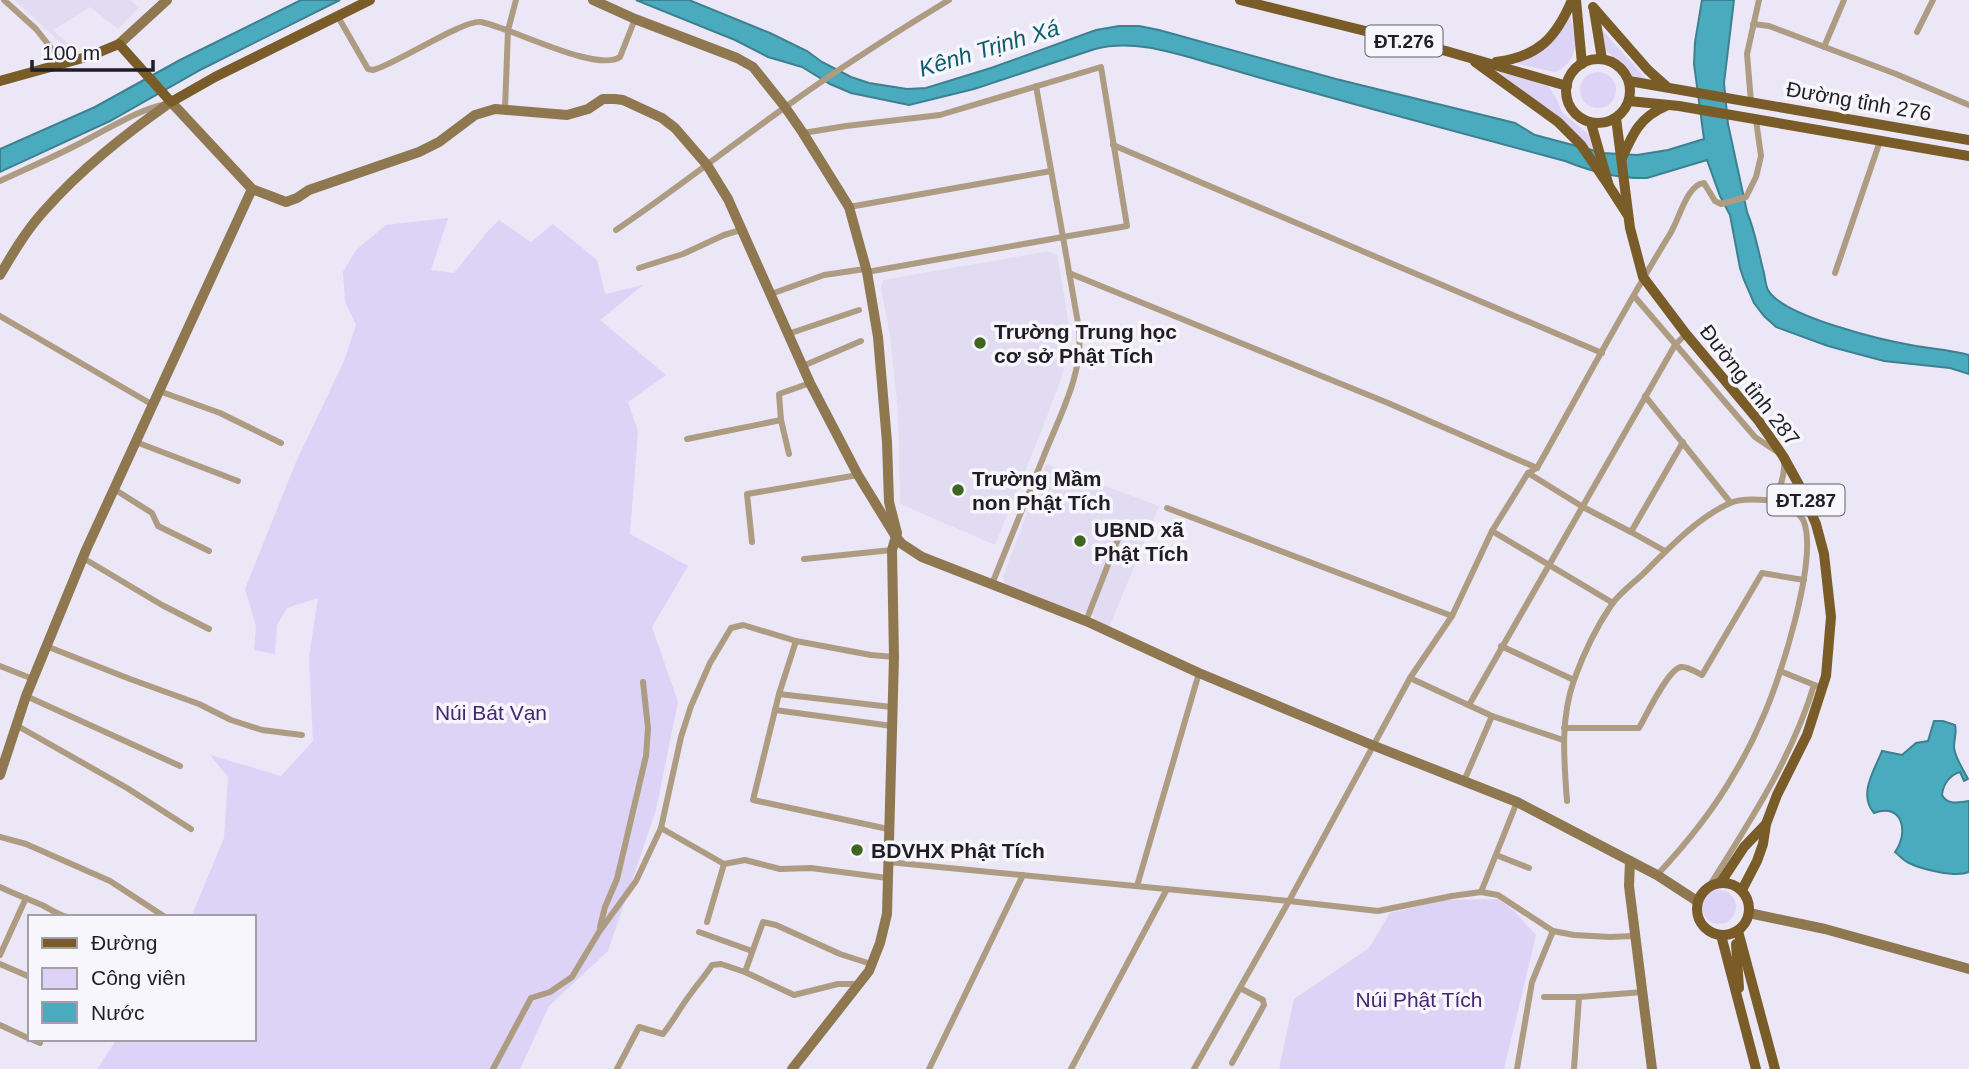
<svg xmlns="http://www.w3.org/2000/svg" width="1969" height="1069" font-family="Helvetica,sans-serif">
<rect width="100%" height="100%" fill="#ebe7f7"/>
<g fill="#e2dcf3">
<path d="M15 0H130L139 8 118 29 90 7 53 30 73 48 69 51Z"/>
<path d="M1049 251 1057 255 1066 306 1069 330V350L1062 376 1043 427 995 545 900 504 898 412 890 336 881 288 883 280Z"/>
<path d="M1046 464 1159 506 1109 628 1095 621 1093 615 1084 612 1076 614 1005 584 1003 576Z"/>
</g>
<g fill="#dcd3f6">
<path d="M1570 16C1576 40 1581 60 1555 72L1518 64 1519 62C1539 50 1560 39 1570 16Z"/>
<path d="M1602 31 1604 32 1648 81 1634 79 1624 67 1606 51Z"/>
<path d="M1499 72 1536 81 1549 87 1556 98 1562 112 1588 134 1594 156 1559 118Z"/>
<circle cx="1598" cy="90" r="18"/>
<path d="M448 218 431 270 454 273 488 231 499 220 531 242 553 224 597 260 605 294 643 285 600 320 666 375 628 402 638 431 630 534 688 566 652 627 678 702 656 810 608 951 549 1006 520 1069H97L117 1039H254V917H191L224 838 228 777 210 755 281 776 313 741 309 657 318 598 287 608 277 625 275 654 254 650 256 626 245 589 296 462 344 361 356 325 345 301 343 272 356 250 386 225Z"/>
<circle cx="1719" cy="907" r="17"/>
<path d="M1498 899 1514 911 1536 935 1504 1069H1279L1294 999 1369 948 1390 913 1445 900Z"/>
</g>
<g fill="#4aaabe" stroke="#3d8090" stroke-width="2">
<path d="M301 0H340L202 69 110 121 0 172V149L95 107 180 60Z"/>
<path d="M636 0H689L770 33 807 51 822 62 851 77 869 83 907 89 926 88 991 68 1096 30 1119 26H1139L1159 30 1336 79 1515 123 1535 135 1603 153 1637 155 1668 150 1704 139 1694 64 1695 42 1702 0H1734L1724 83 1728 124 1747 212C1755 231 1758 250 1763 269 1765 275 1765 284 1768 290 1783 317 1886 341 1916 346 1934 349 1951 350 1969 355V374L1950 368 1884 361 1828 346 1776 327 1764 316 1754 303 1744 280 1740 268 1730 215 1720 196 1707 160 1647 178C1620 179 1590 171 1565 161 1482 139 1400 117 1318 94 1285 85 1253 76 1220 66 1180 55 1136 38 1095 49L974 89 909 105 851 93 830 84 802 67 768 57 735 40Z"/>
<path d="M1934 721H1943L1955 725C1957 733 1954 739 1954 747 1955 758 1963 769 1968 779L1964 781 1960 772C1950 775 1943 784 1942 795 1948 806 1959 802 1969 801V872C1956 878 1921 869 1909 863 1903 860 1900 856 1895 852 1909 833 1903 802 1874 813 1858 794 1874 771 1882 751L1902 755 1916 743 1928 741Z"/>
</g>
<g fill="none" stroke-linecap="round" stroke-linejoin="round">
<g stroke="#ad9c82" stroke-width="6">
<path d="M4 0 36 29 63 63"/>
<path d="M337 15 368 69 373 70C396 64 464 19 481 22 512 28 596 73 620 57L635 19"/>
<path d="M1753 24 1769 26 1896 74 1969 105"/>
<path d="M1917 32 1933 0"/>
<path d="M1824 47 1844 0"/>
<path d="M1751 102 1747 54 1759 0"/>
<path d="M505 109 508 30 516 0"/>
<path d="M803 133 846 126 940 115 1101 67 1127 226 1063 237 1036 86"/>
<path d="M1113 145 1602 353"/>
<path d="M0 181C30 167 61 154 90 138 115 125 138 110 166 104"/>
<path d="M849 207 1051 171"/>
<path d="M616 230C674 191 728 148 784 108 838 69 893 34 949 0"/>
<path d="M639 268 683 254 724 235 741 230"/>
<path d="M867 272 1063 237 1079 329C1084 373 1059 417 1043 458 1026 500 1009 542 992 584"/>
<path d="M1069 273 1388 403 1537 468"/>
<path d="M1835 273 1880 141"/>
<path d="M771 294 824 275 865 269"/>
<path d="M1634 296 1755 437 1776 451"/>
<path d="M0 316 153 405"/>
<path d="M788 334 859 310"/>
<path d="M803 366 861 341"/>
<path d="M159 391 220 413 281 443"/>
<path d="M1645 396 1730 502"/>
<path d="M687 439 781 420"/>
<path d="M136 442 238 481"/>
<path d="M789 454 781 420 779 394 810 383"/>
<path d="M1528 473 1583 507 1631 532 1665 551"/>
<path d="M114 489 152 513 158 526 209 551"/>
<path d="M1770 501C1780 492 1785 475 1784 462"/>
<path d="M1167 508 1452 616"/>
<path d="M1492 531 1613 603"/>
<path d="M1631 532 1683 442"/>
<path d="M752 542 747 494 858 475"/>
<path d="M83 558 162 605 209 629"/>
<path d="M804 559 892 550"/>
<path d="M1086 621 1118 539"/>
<path d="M796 641 779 694 753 800 888 829"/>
<path d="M46 646 130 679 199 704 231 720 262 730 302 735"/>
<path d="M1501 646 1574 680"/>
<path d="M0 666 33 679"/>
<path d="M1780 671 1817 686"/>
<path d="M1410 678 1492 716 1563 740"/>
<path d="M779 694 891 707"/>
<path d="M26 696 180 766"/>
<path d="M1469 705 1675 345 1686 334"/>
<path d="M775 710 892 726"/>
<path d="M16 725 127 788 191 829"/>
<path d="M1564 728H1639C1646 716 1668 669 1681 667 1687 666 1696 672 1702 675L1762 573 1804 580"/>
<path d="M1464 781 1492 716"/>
<path d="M1567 801C1564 760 1560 720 1574 680 1583 655 1597 626 1612 604 1620 593 1632 584 1642 575 1667 550 1696 519 1728 504 1741 497 1777 499 1790 506 1794 509 1803 518 1804 522 1818 560 1780 680 1763 717 1755 736 1745 756 1734 774 1713 811 1686 844 1657 875"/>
<path d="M661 828 724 864 745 860 780 869 811 868 887 878"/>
<path d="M0 837 26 844 110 881 165 917"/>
<path d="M1496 855 1529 868"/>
<path d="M888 862 1289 901 1378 911 1452 896 1481 892 1498 895 1553 931 1574 935 1610 937 1635 936"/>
<path d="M1710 885C1750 821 1792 758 1814 685"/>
<path d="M1137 886 1199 673"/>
<path d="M0 887C14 894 28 899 42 905 52 910 56 914 67 917"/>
<path d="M1481 892 1517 802"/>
<path d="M707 922 724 864"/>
<path d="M600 927 605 907 617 879 646 756 648 728 643 682"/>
<path d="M699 932 752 951"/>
<path d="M0 955 26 898"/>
<path d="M0 964 30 977"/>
<path d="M745 972 763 922 776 925 840 954 871 964"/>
<path d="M1544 997H1579L1643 992"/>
<path d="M0 1025 30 1039"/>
<path d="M31 1039 40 1043"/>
<path d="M1232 1063 1264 1005 1263 1000 1240 988"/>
<path d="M493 1069 531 998 550 992 572 977 599 932 636 881 661 828 681 737 691 706 710 663 731 628 743 625 796 641 871 655 894 657"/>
<path d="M617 1069 639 1027 663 1034C674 1020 681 1006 692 992 698 983 706 975 712 965L721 964 745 972 794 995 838 984H858"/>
<path d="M929 1069 1023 875"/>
<path d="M1071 1069 1167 889"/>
<path d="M1194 1069 1289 901 1410 678 1452 616 1492 531 1528 473 1537 468C1581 390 1623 310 1670 234 1679 220 1687 184 1704 183L1715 201 1721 204 1746 197 1756 177 1761 156 1756 120"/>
<path d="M1517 1069 1532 982 1553 931"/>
<path d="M1574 1069 1579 997"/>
</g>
<g stroke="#8f774f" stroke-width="10">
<path d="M593 0 635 19 737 58 753 67 785 107 803 133 849 207 867 272 878 337 887 442 889 502 897 533 892 550 894 657 887 914 880 943 869 971 792 1069"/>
<path d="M119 44 167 0"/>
<path d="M0 275C13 253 26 231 43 212 81 169 124 135 171 102L252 189 286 202 297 198 309 190 419 152 439 142 475 115 495 109 567 115 588 109 603 99H615L623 100 662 118 675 128 707 165 728 199 810 383 858 475 896 537 902 544 922 557 1086 621 1199 673 1372 745 1517 802 1657 875 1697 901"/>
<path d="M0 775 26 696 86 550 252 189"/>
<path d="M1630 861 1629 886 1652 1069"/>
<path d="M1749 913 1825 929 1969 969"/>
</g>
<g stroke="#795c27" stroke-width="10">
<path d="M1240 0 1446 51 1567 86"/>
<path d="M1576 0 1582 64"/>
<path d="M1593 7 1648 70 1666 86"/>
<path d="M1594 10 1602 59"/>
<circle cx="1598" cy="91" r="32"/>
<path d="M1475 62 1558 122 1581 145 1609 186"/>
<path d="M1496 62C1538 57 1556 38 1572 0"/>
<path d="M0 81 90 56 119 44 171 102 215 77 370 0"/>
<path d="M1629 81 1969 140"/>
<path d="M1629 101 1679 106 1969 156"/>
<path d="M1616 118 1630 228 1643 277 1686 334 1758 420 1783 456 1799 485 1816 524 1824 554 1831 617 1826 676 1807 735 1777 795 1766 824 1763 844 1757 861 1742 890"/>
<path d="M1591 123 1609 186 1627 214"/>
<path d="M1622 158C1633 133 1640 117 1666 106"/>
<path d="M1721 882 1744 847 1766 824"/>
<circle cx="1723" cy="909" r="26"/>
<path d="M1738 931 1775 1069"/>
<path d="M1721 935 1756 1069"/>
<path d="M1736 944 1739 988"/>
</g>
</g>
<g fill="#3e6620" stroke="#f8f6fd" stroke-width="2.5">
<circle cx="980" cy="343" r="7"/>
<circle cx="958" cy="490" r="7"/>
<circle cx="1080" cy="541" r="7"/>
<circle cx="857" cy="850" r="7"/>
</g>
<g text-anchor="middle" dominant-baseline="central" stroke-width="7" stroke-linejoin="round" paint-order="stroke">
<g fill="#f8f6fd" stroke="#615f65" stroke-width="2">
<rect x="1365.5" y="25.5" width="77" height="31" rx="5"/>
<rect x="1767.5" y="484.5" width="77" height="31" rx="5"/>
</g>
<g font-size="19" font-weight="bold" fill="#201e24">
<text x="1404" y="41">ĐT.276</text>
<text x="1806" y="500">ĐT.287</text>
</g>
<g font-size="21" fill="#201e24" stroke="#f8f6fd">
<text transform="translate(1859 101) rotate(10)">Đường tỉnh 276</text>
<text transform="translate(1750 385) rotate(52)">Đường tỉnh 287</text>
</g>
<g font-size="21" font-weight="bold" fill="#201e24" stroke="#f8f6fd" text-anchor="start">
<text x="994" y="331">Trường Trung học<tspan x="994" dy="24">cơ sở Phật Tích</tspan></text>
<text x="972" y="478">Trường Mầm<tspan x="972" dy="24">non Phật Tích</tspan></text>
<text x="1094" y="529">UBND xã<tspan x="1094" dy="24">Phật Tích</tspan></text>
<text x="871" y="850">BDVHX Phật Tích</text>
</g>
<g font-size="21" fill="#442671" stroke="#f8f6fd">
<text x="491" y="712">Núi Bát Vạn</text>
<text x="1419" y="999">Núi Phật Tích</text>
</g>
<g font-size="23" font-style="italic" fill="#0b5d6c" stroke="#f8f6fd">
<text transform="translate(989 48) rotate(-17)">Kênh Trịnh Xá</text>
</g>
</g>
<rect x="28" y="915" width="228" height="126" fill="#f8f6fd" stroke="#a2a0a6" stroke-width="2"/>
<rect x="42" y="938" width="35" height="10" fill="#795c27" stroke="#a2a0a6" stroke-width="2"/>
<text x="91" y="950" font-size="21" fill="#201e24">Đường</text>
<rect x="42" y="968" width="35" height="21" fill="#dcd3f6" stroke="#a2a0a6" stroke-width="2"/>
<text x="91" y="985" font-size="21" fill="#201e24">Công viên</text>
<rect x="42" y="1002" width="35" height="21" fill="#4aaabe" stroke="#a2a0a6" stroke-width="2"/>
<text x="91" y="1020" font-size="21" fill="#201e24">Nước</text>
<path d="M32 60v10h121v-10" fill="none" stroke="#201e24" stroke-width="3.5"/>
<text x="42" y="60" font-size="21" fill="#201e24" stroke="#f8f6fd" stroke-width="5" paint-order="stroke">100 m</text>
</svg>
